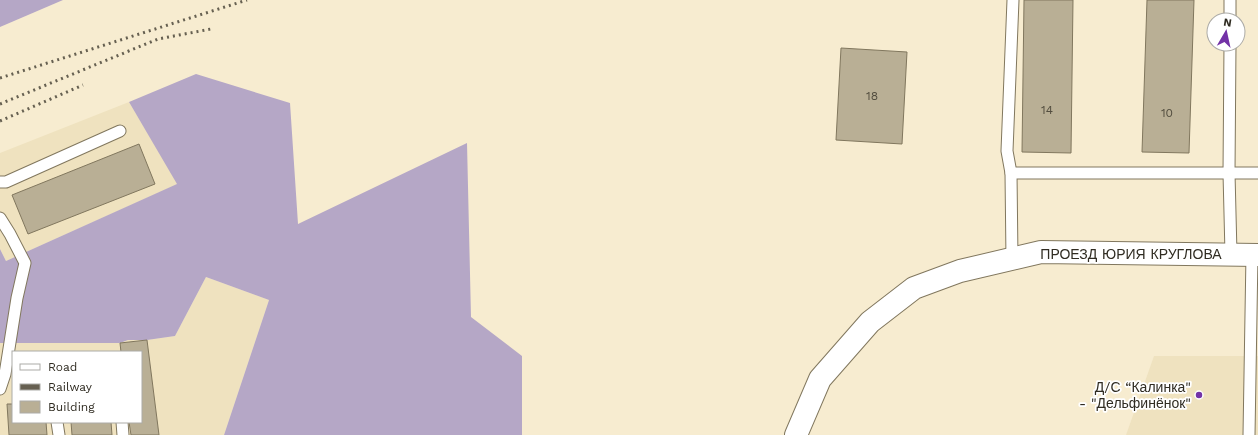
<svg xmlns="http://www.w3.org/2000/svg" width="1258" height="435" font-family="'Work Sans',sans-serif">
<rect width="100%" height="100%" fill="#f7ecd0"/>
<g fill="#efe2bf" fill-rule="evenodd">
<path d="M129 102 178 184 6 261 0 249V153Z"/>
<path d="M206 277 269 300 224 435H0V343H120L128 340H147L175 336ZM13 352H141V422H13Z"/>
<path d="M1154 356H1258V435H1126Z"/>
</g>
<g fill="#b5a7c6">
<path d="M0 0H63L0 27Z"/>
<path d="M196 74 290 103 298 224 467 143 471 317 522 356V435H224L269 300 206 277 175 336 147 340H128L120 343H0V249L6 261 177 184 129 102Z"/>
</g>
<g fill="#b9af95" stroke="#81775e">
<path d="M1024 0H1073L1071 153 1022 152Z"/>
<path d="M1147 0H1194L1189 153 1142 152Z"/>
<path d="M841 48 907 52 902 144 836 140Z"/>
<path d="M139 144 155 184 28 234 12 195Z"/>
<path d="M147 340 159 435H131L129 422H141V352H121L120 343Z"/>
<path d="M7 404H13V422H46L47 435H9Z"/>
<path d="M71 422H111L112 435H72Z"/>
</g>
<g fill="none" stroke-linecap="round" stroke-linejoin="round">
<defs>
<g id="service">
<path d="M1230 20V0"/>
<path d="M1230 44 1229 173 1231 254"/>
<path d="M1011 173 1007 151 1013 0"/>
<path d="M0 182H6L120 131"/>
<path d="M0 218 10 234 25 263 17 298 5 374 0 389"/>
<path d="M1012 259 1011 173H1258"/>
<path d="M57 422 59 435"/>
<path d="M122 422 123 435"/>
<path d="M1249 435 1252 254"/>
</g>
<path id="minor" d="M796 435 820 379 870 322 914 288 960 271 1041 252 1258 255"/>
</defs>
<use href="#service" stroke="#81775e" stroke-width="13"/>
<use href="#minor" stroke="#81775e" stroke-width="24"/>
<use href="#service" stroke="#fff" stroke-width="11"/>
<use href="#minor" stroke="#fff" stroke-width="22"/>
<g stroke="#666051" stroke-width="3" stroke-dasharray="2 4" stroke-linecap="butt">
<path d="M0 78 247 0"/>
<path d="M0 104 158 39 211 29"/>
<path d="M0 121 83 85"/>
</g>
</g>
<circle fill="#7332a7" stroke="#fff" stroke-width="1.5" cx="1199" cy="395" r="4"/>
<g text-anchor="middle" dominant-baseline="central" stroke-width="3.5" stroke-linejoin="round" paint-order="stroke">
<g font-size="12" fill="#524d3f">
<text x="872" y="96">18</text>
<text x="1047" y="110">14</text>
<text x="1167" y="113">10</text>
</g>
<g font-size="14" fill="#302c22" stroke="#fff">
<text x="1131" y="254">ПРОЕЗД ЮРИЯ КРУГЛОВА</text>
</g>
<g font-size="14" fill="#302c22" stroke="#fff" text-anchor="end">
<text x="1191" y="387">Д/С “Калинка"<tspan x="1191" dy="16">- "Дельфинёнок"</tspan></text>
</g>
</g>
<rect x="12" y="351" width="130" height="72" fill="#ffffff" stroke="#acaba7"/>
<rect x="20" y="364" width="20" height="6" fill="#ffffff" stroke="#acaba7"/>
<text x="48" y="371" font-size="12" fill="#302c22">Road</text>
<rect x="20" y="384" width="20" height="6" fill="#666051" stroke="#acaba7"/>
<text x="48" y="391" font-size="12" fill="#302c22">Railway</text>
<rect x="20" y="401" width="20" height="12" fill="#b9af95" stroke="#acaba7"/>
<text x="48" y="411" font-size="12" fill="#302c22">Building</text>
<g transform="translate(1226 32) rotate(9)"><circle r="19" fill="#ffffff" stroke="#acaba7"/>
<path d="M0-3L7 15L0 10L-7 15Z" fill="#7332a7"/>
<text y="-6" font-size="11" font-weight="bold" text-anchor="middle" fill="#302c22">N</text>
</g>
</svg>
